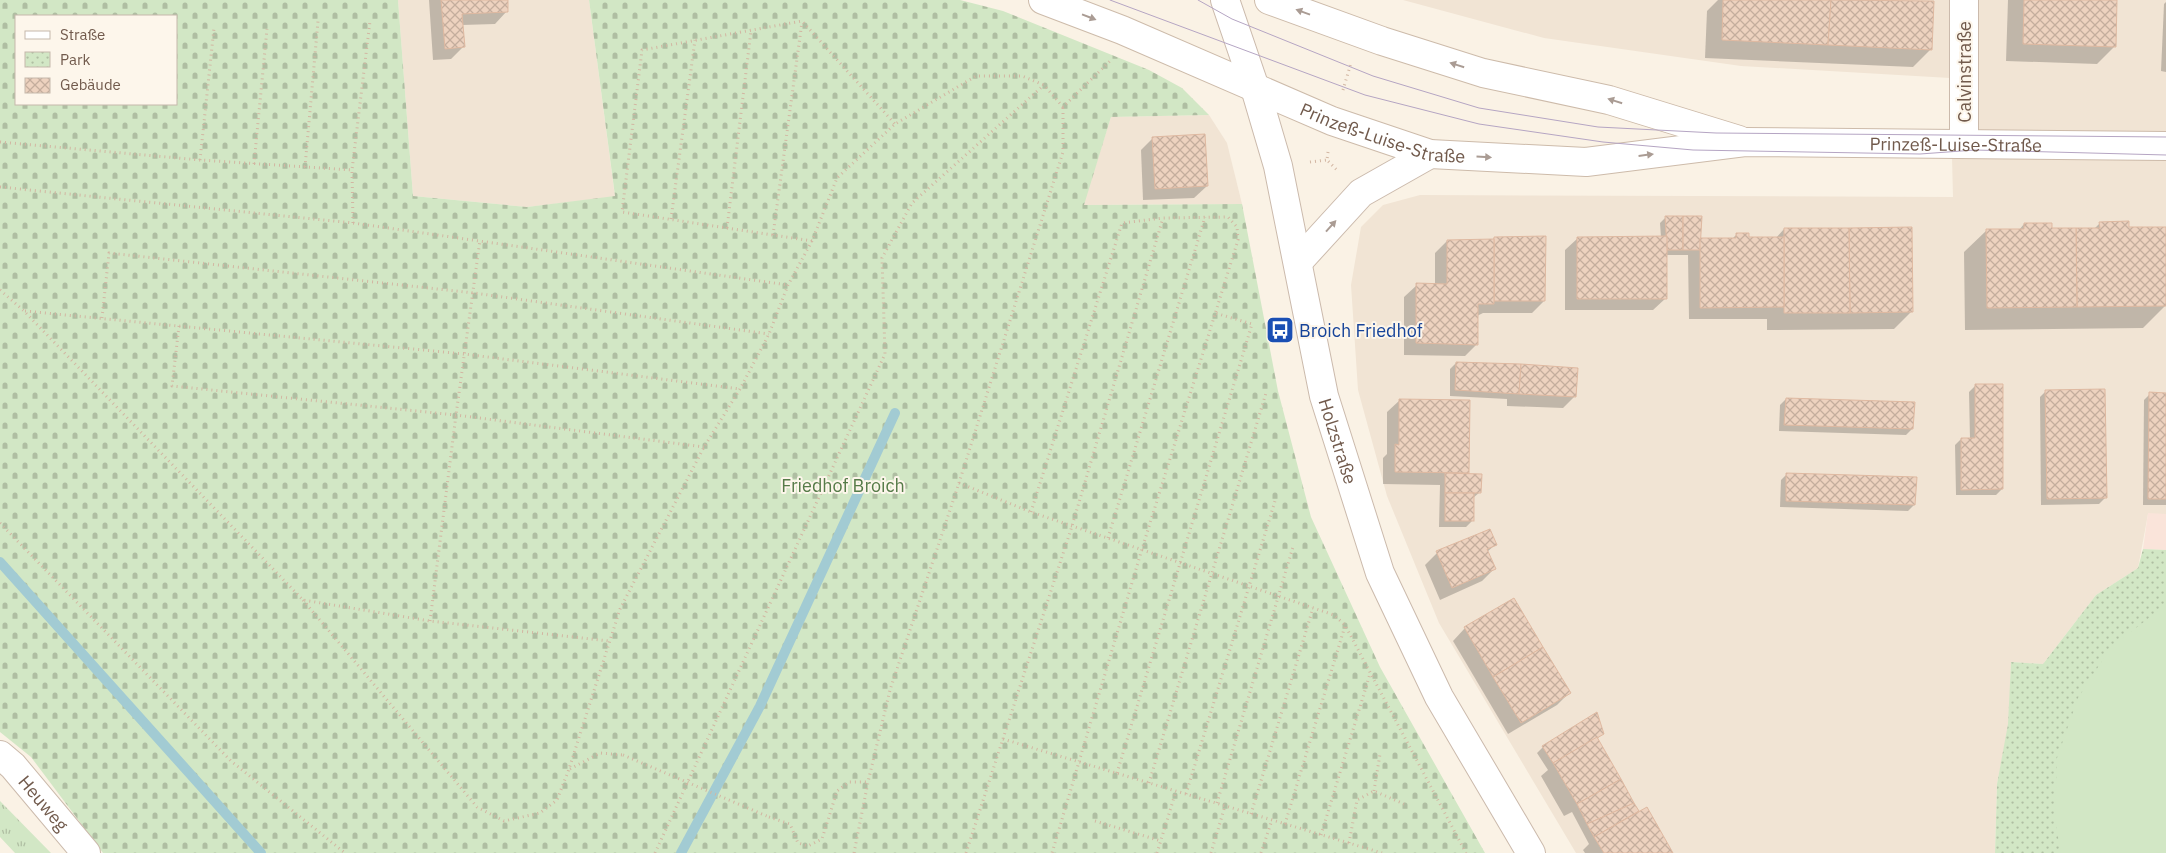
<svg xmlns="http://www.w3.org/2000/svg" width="2166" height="853" font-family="'IBM Plex Sans',sans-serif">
<defs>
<pattern id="grass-tufts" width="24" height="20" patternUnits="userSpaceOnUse" patternTransform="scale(1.25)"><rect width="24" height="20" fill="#d2e7c5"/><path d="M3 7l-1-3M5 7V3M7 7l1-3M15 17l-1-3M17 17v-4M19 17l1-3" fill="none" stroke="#afbea2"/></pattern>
<pattern id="cemetery-stones" width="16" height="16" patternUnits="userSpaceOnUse" patternTransform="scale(1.25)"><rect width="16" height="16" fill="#d2e7c5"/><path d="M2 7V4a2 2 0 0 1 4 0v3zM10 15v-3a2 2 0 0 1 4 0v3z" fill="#afbea2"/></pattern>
<pattern id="park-dots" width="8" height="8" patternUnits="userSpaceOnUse" patternTransform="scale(1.25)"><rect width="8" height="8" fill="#d2e7c5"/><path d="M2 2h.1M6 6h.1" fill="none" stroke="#afbea2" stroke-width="1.8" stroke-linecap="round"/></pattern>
<pattern id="building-cross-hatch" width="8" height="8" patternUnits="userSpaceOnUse" patternTransform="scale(1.25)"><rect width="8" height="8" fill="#edd2bf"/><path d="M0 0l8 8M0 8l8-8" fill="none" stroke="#c4ad9d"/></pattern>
</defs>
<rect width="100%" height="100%" fill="#faf2e5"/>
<g fill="#f1e4d4">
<path d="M398 0H589L615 197 527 207 413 196Z"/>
<path d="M1403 0H2166V514H2148L2138 568 2096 595 2043 664 2011 662 2009 724 1997 784 1995 853H1576L1439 623 1387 496 1358 390 1351 285 1361 227 1383 205 1420 195 1953 197 1950 78 1741 66 1544 38Z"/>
<path d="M1209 115 1227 143 1242 204 1083 205 1111 117Z"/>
</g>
<path fill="#fae4da" d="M2148 513 2166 514V550L2143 549Z"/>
<path fill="url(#grass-tufts)" d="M0 801 51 853H15L0 837Z"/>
<path fill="url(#cemetery-stones)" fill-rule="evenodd" d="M0 0H398L413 196 527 207 615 196 589 0H960L1003 11 1149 70 1182 88 1209 115 1111 117 1084 205 1242 204 1278 391 1311 517 1380 667 1485 853H103L31 757 0 732ZM16 16H176V104H16Z"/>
<path fill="url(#park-dots)" d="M2143 549 2166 550V853H1995L1997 784 2008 724 2011 662 2043 664 2096 595 2138 568Z"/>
<path fill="#d2e7c5" d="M2166 605V853H2061L2055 820 2057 758 2078 698 2111 647Z"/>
<g fill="#0003">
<path d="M429 0H506L507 11 495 24 462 25 463 47 451 59 433 60Z"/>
<path d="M1718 0H1876L1933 3 1931 49 1913 67 1705 58 1707 11Z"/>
<path d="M2008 0H2116L2115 46 2097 64 2006 61Z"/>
<path d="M2166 2V72L2161 71 2164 4Z"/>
<path d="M1153 138 1207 186 1194 198 1143 200 1141 150Z"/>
<path d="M1666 217 1699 239H1732L1737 234 1748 239H1775L1784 229 1911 312 1894 329 1767 330V319H1689L1688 255H1666V298L1653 310H1565V250L1578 238 1661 237 1660 223Z"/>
<path d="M2100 223 2128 228 2165 306 2143 328 1965 330 1964 252 1987 230H2019L2024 224 2050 229H2094Z"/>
<path d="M1494 238 1544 301 1532 313H1483L1477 316V344L1465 356 1404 355V297L1417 285H1435V253L1447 241 1492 240Z"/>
<path d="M1456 363 1575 396 1563 408 1507 406V399L1450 396V369Z"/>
<path d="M1975 386 2002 489 1996 495H1956L1955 445 1961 439 1970 440 1969 392Z"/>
<path d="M2046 391 2105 498 2099 504 2041 505 2040 397Z"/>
<path d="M2150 394H2166V505H2143L2144 400Z"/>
<path d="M1786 399 1912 429 1906 435 1779 431 1780 405Z"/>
<path d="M1400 400 1469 401 1468 475 1480 492 1473 498 1472 521 1466 527H1439L1440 485 1383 484V458L1387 454V412Z"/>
<path d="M1787 474 1914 505 1908 511 1780 507 1781 480Z"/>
<path d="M1495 545 1487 552 1494 569 1482 581 1440 600 1425 565 1437 553Z"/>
<path d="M1465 628 1569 693 1557 705 1508 734 1453 641Z"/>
<path d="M1603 733 1597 739 1637 811 1634 815 1672 853H1585L1583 850 1589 844 1572 812 1564 816 1541 776 1548 770 1537 753 1543 747Z"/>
</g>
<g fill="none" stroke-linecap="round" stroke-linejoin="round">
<g stroke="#a2cbd3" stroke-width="10">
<path d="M0 562 261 853"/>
<path d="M681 853 760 706 895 413"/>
</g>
</g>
<g fill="url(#building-cross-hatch)" stroke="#dfb9a1">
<path d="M441 0H508V12L462 14 465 47 445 49Z"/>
<path d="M1723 0H1831L1828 45 1722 40Z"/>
<path d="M1831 0 1934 1 1932 50 1828 45Z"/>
<path d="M2024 0H2117L2116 47 2023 44Z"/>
<path d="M1205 134 1208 186 1155 189 1152 137Z"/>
<path d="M1665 216H1683V250H1667Z"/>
<path d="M1683 216H1702L1700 250H1683Z"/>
<path d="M2129 221V227H2166V306L2077 307 2076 228H2100L2099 222Z"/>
<path d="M2024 223H2052V228H2076L2077 307 1987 308 1986 229H2024Z"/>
<path d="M1912 227 1913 312 1850 313 1849 228Z"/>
<path d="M1784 228H1849L1850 313H1784Z"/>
<path d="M1736 233H1749V237H1784V307L1700 308V238H1736Z"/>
<path d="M1546 236 1545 301H1494V237Z"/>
<path d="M1667 236V299H1577V237Z"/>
<path d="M1494 239V304H1478V345L1416 343V283L1447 284V240Z"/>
<path d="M1456 362 1521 364 1519 394 1455 390Z"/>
<path d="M1521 364 1578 368 1576 397 1519 394Z"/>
<path d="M1975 384H2003V489L1961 490V438H1975Z"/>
<path d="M2105 389 2107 498 2047 499 2045 390Z"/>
<path d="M2149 392 2166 393V499H2148Z"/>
<path d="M1786 398 1915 402 1913 429 1784 425Z"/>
<path d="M1399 399 1470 400 1469 473 1395 472V444L1399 445Z"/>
<path d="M1445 473 1482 474 1481 493H1445Z"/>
<path d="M1786 473 1917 477 1915 505 1786 501Z"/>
<rect x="1445" y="493" width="29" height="28"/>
<path d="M1490 529 1497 545 1487 549 1496 569 1452 588 1436 551Z"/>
<path d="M1514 598 1543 647 1493 677 1464 627Z"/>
<path d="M1543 647 1571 693 1521 723 1493 677Z"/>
<path d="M1597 712 1604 734 1553 763 1542 746Z"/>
<path d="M1597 737 1621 779 1577 804 1553 763Z"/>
<path d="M1621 779 1634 803 1587 824 1577 804Z"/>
<path d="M1634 803 1639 811 1594 837 1587 824Z"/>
<path d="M1647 807 1673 853H1604L1594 837Z"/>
</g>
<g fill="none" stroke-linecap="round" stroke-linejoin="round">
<defs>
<g id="minor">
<path id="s1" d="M1225 0 1255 88 1278 166 1324 396 1380 573 1439 697 1531 853"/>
<path d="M1964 0V143"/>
<path d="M1298 262 1361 193 1430 154"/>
<path id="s2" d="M0 755 13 766 86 853"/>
</g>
<g id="secondary">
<path id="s3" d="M1043 0 1122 30 1332 121 1430 154 1586 162 1745 142 2166 146"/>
<path d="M1269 0 1382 41 1483 73 1609 100 1739 140"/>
</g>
</defs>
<use href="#minor" stroke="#cbbaac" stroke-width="30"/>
<use href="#secondary" stroke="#cdbbaa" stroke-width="30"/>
<g stroke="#d2b6a2" stroke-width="3" stroke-dasharray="1 4" stroke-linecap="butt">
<path d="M1343 90 1351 63"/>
<path d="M0 142 200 160 352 170"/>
<path d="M1328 152 1327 160 1338 171"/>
<path d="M200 160 214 28"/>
<path d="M1310 162 1327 160"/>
<path d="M254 164 267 29"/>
<path d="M305 167 318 21"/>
<path d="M0 187 353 223 788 285"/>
<path d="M671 219 695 40"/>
<path d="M353 223 352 170 370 21"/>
<path d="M727 228 751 31"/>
<path d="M773 235 802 22"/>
<path d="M812 241 622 212 642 50 802 21 895 124"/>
<path d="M0 290 24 311 303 600 430 621 609 641"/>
<path d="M25 311 464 354 740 389"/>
<path d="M102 318 109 253 474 293 769 334"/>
<path d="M179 326 172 386 456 415 704 447"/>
<path d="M959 483 1031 512 1334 615 1345 625 1466 853"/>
<path d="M1031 512 1122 223 1163 218 1228 217 1237 227 1238 240 1142 549 1052 853"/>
<path d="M0 523 231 761 345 853"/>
<path d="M1108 538 1205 217"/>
<path d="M303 600 477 807 504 821 540 813 557 800 569 769 620 609 704 447 740 389 769 334 788 285 812 241 837 178 895 124 976 76H1022L1044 85 1063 107 1111 60"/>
<path d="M430 621 456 415 480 240"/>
<path d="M1003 739 1382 853"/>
<path d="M570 769 600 753 623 755"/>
<path d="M1117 773 1252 324 1215 313"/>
<path d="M1149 783 1266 393"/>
<path d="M1374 791 1380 754"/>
<path d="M1186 794 1275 501"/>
<path d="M1217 803 1293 547"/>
<path d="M1251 814 1313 608"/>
<path d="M769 817 790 824 798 843 808 846 822 839 837 791 849 782H867"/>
<path d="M1095 821 1161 841"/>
<path d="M1285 824 1345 626"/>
<path d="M1321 835 1370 674"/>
<path d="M1349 843 1357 800 1374 791 1404 804"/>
<path d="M655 853 885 354 882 258 912 203 1044 85"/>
<path d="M854 853 868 782 890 690 959 483 1063 152V107"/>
<path d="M966 853 1072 526 1163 218"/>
<path d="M1157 853 1176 791"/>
<path d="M1211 853 1225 806"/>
<path d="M1261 853 1272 820"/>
</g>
<use href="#minor" stroke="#fff" stroke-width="28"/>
<use href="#secondary" stroke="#fff" stroke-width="28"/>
<g stroke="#b5a5c3" stroke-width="1">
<path d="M1110 0 1365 95 1479 124 1603 142 1693 150 1920 154 1975 150 2166 155"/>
<path d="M1198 0 1232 19 1373 76 1479 108 1598 127 1716 133 2166 137"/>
</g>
<path stroke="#d2b6a2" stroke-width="3" stroke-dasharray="1 4" stroke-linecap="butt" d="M623 755 769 817"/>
</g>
<defs><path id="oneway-solid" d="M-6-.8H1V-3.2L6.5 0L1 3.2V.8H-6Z" transform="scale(1.25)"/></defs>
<g fill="#aa9c94">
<use href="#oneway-solid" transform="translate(1303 12) rotate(-160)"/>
<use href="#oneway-solid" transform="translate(1089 17) rotate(21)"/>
<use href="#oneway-solid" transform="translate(1457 65) rotate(-163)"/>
<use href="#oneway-solid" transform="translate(1615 101) rotate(-163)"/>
<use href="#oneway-solid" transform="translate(1646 155) rotate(-7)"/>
<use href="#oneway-solid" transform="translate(1484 157) rotate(3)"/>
<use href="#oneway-solid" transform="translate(1331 226) rotate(-48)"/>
</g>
<defs>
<symbol id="bus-square" viewBox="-11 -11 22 22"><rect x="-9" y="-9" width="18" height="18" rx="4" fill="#1a4fb4" stroke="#fdf6eb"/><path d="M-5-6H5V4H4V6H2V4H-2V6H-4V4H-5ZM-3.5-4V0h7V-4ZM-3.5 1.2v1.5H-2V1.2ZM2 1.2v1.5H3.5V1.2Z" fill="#fff"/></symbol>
</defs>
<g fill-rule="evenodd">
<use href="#bus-square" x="1264" y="314" width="32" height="32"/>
</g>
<g text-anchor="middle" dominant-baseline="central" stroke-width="4" stroke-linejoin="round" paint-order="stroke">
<g font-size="18" fill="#715a4c" stroke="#fdf6eb">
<text transform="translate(1964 72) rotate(-90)">Calvinstraße</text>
<text stroke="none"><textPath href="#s3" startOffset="366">Prinzeß-Luise-Straße</textPath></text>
<text stroke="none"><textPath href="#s3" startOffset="944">Prinzeß-Luise-Straße</textPath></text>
<text stroke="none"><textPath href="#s1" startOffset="456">Holzstraße</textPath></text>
<text stroke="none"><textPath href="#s2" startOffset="65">Heuweg</textPath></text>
</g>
<g font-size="18" fill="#164399" stroke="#fdf6eb" text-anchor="start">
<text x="1299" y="330">Broich Friedhof</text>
</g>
<g font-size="18" fill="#567b48" stroke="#fdf6eb">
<text x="843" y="485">Friedhof Broich</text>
</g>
</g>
<rect x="15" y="15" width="162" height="90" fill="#fdf6eb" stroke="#c5b8ab"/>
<rect x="25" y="31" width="25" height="8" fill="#ffffff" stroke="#c5b8ab"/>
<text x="60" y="40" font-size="15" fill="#715a4c">Straße</text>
<rect x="25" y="52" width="25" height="15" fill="url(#park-dots)" stroke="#c5b8ab"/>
<text x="60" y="65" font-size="15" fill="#715a4c">Park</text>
<rect x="25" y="78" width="25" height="15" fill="url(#building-cross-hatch)" stroke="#c5b8ab"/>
<text x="60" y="90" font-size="15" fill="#715a4c">Gebäude</text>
</svg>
